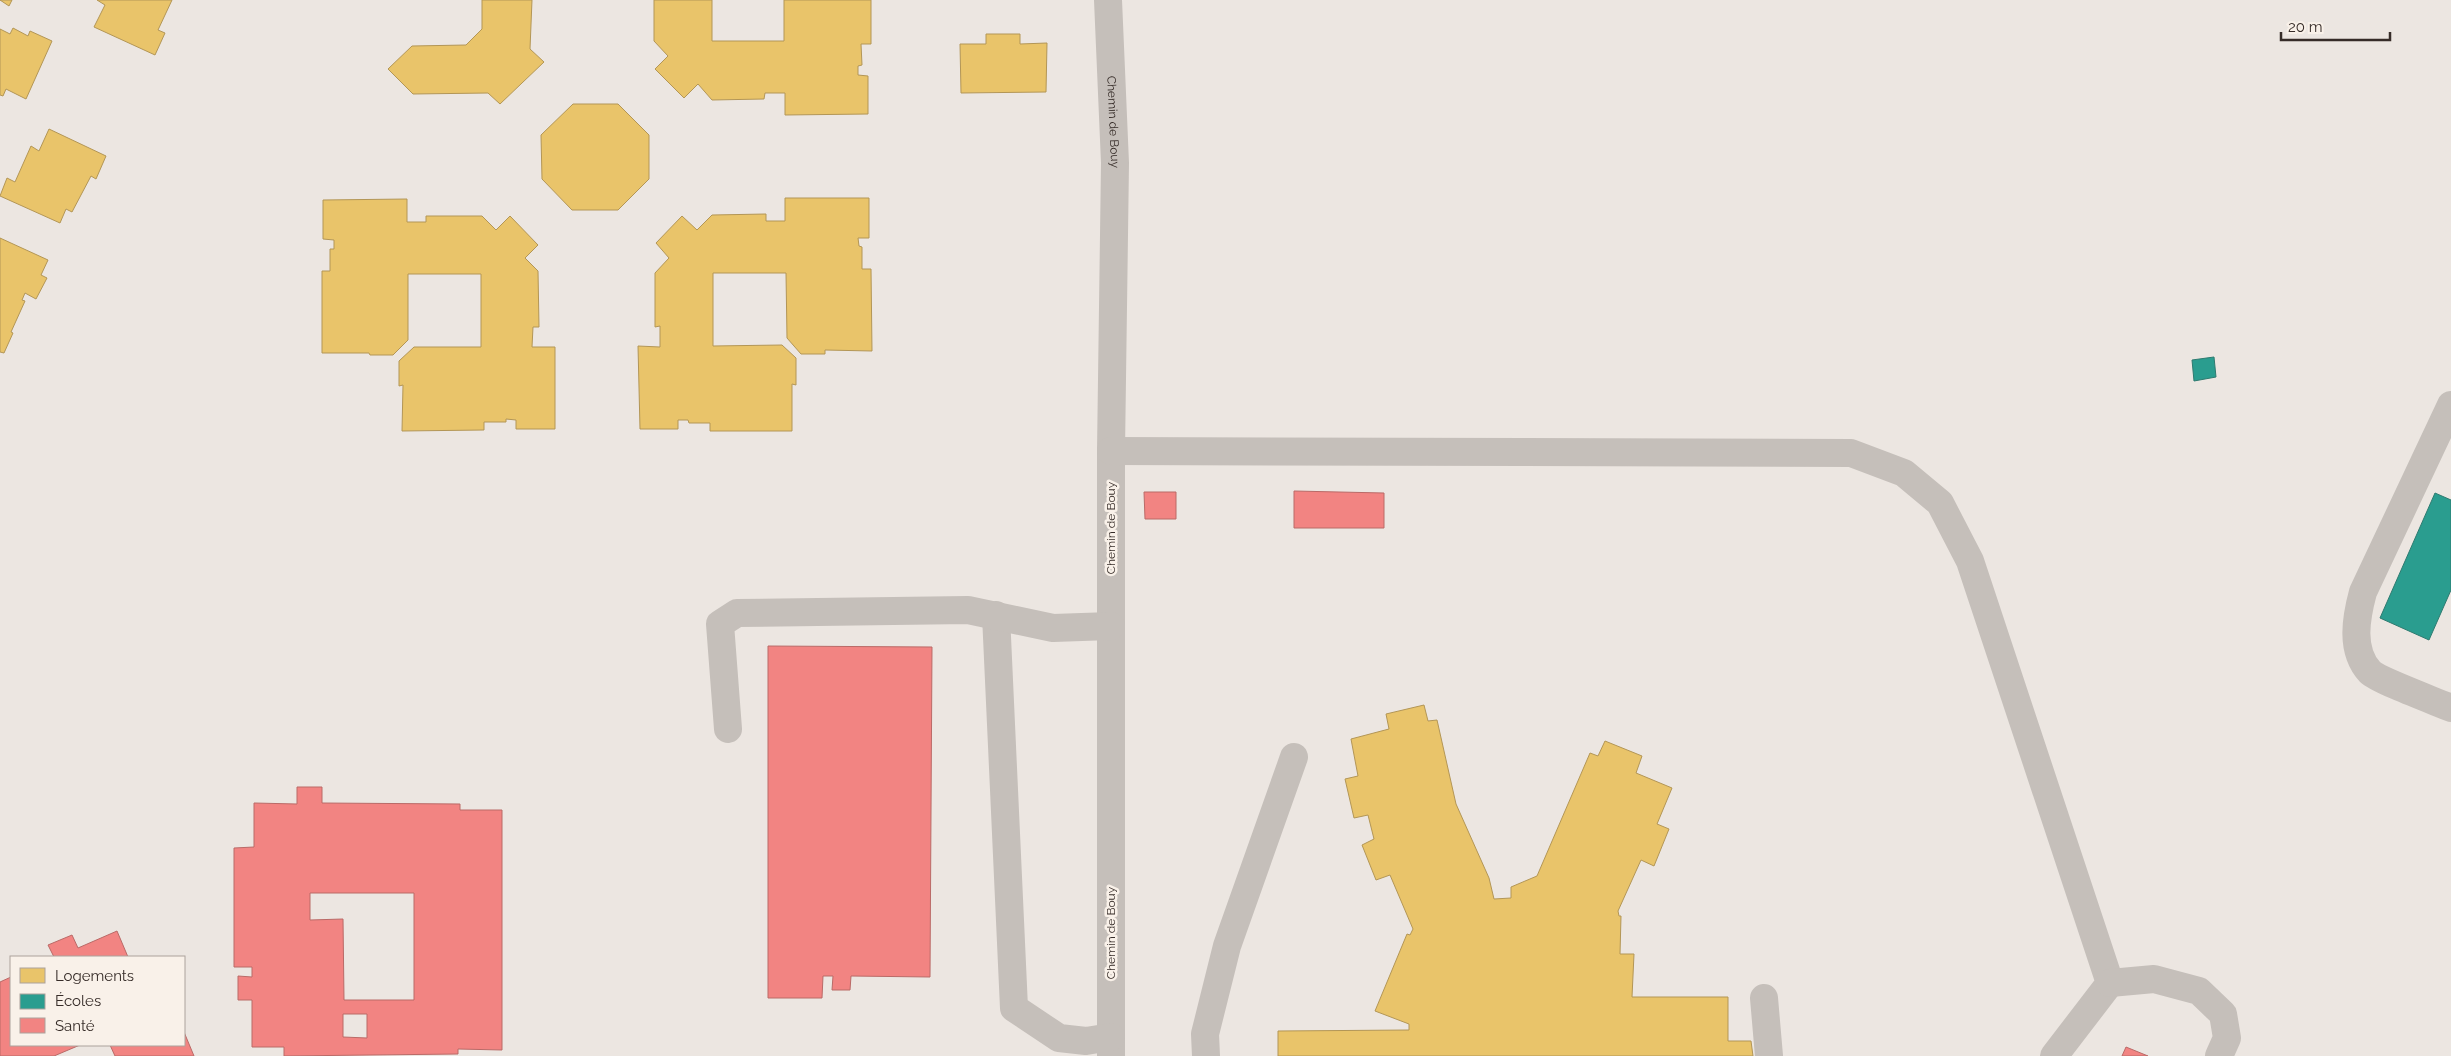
<svg xmlns="http://www.w3.org/2000/svg" width="2451" height="1056" font-family="Raleway,sans-serif">
<rect width="100%" height="100%" fill="#ece6e1"/>
<g fill="#e9c46a" stroke="#b39656">
<path d="M0 0H12L9 6Z"/>
<path d="M172 0 158 30 165 33 155 55 94 27 105 5 97 0Z"/>
<path d="M482 0H532L530 49 544 62 500 104 488 93 413 94 388 69 412 46 466 45 482 29Z"/>
<path d="M654 0H712V41H784V0H871V44H861L862 65 858 66V75L868 76V114L785 115V93H765L764 99 712 100 698 84 684 98 655 69 668 56 654 41Z"/>
<path d="M13 28 28 36 30 31 52 41 26 99 6 89 3 96 0 95V29L10 34Z"/>
<path d="M986 34H1020V44L1047 43 1046 92 961 93 960 44H986Z"/>
<path d="M573 104H618L649 135V179L618 210H572L542 179 541 135Z"/>
<path d="M49 129 106 156 96 179 91 176 72 212 66 209 60 223 0 196 7 178 15 182 31 146 39 151Z"/>
<path d="M785 198H869V238H858L859 246 862 247V269H871L872 351 825 350V354H801L787 338 786 273H713V346L782 345 796 358V385L792 384V431H710V423H689L688 420H678V429H640L638 346 660 347V326L655 327V273L669 258 656 243 682 216 697 230 712 215 766 214V221H785Z"/>
<path d="M407 199V222H426V216H482L496 230 510 216 538 245 525 258 538 271 539 327H533L532 347H555V429H516V420L506 419V422H484V430L402 431 403 385 399 386V361L414 347H481V274H408V340L393 355H370L369 353H322V271H330V249H334V240L323 239V200Z"/>
<path d="M0 238 48 260 41 275 47 278 36 299 25 293 22 300 25 301 11 332 13 333 4 353 0 352Z"/>
<path d="M1424 705 1428 721 1437 720 1456 804 1489 878 1494 899 1511 898V887L1537 876 1590 753 1598 756 1605 741 1642 756 1636 773 1672 788 1657 824 1669 829 1654 866 1641 860 1618 911 1619 916H1621L1620 954H1634L1632 997H1728V1041H1751L1753 1056H1278V1031L1409 1030V1024L1375 1011 1407 934 1410 935 1413 929 1390 875 1376 880 1362 845 1374 839 1368 815 1354 818 1345 779 1358 776 1351 739 1389 729 1386 714Z"/>
</g>
<g fill="#2a9d8f" stroke="#2e7b70">
<path d="M2214 357 2216 377 2194 381 2192 360Z"/>
<path d="M2435 493 2451 500V590L2429 640 2380 618Z"/>
</g>
<g fill="#f28482" stroke="#ba6a67" fill-rule="evenodd">
<path d="M1294 491 1384 493V528H1294Z"/>
<path d="M1144 492H1176V519H1145Z"/>
<path d="M768 646 932 647 930 977 851 976 850 990H832L833 976H823L822 998H768Z"/>
<path d="M297 787H322V803L460 804V810H502V1050L458 1049V1054L284 1056V1047H252V1000H238V976L252 977V967H234V848L254 847V803L297 804ZM310 893H414V1000H344L343 919 310 920ZM343 1014H367V1038L343 1037Z"/>
<path d="M117 931 128 957H54L48 945 72 935 78 948Z"/>
<path d="M11 977V1045H80L54 1056H0V982Z"/>
<path d="M184 1032 194 1056H115L110 1045H184Z"/>
<path d="M2126 1047 2148 1056H2122Z"/>
</g>
<g fill="none" stroke-linecap="round" stroke-linejoin="round">
<g stroke="#c5bfba" stroke-width="28">
<path id="s1" d="M1108 0 1115 163 1111 451V1056"/>
<path d="M2451 405 2363 592C2356 618 2350 650 2370 672 2378 680 2437 702 2451 708"/>
<path d="M1111 451 1851 453 1904 473 1940 503 1970 561 2110 983 2054 1056"/>
<path d="M996 615 1014 1008 1059 1038 1086 1041 1111 1037"/>
<path d="M728 729 720 624 737 613 968 610 1053 628 1111 626"/>
<path d="M2110 983 2154 979 2199 991 2223 1014 2227 1038 2219 1056"/>
<path d="M1764 998 1769 1056"/>
<path d="M1206 1056 1205 1034 1227 946 1294 757"/>
</g>
</g>
<g text-anchor="middle" dominant-baseline="central" stroke-width="5" stroke-linejoin="round" paint-order="stroke">
<g font-size="12" fill="#362c28" stroke="#f9f1e9">
<text stroke="none"><textPath href="#s1" startOffset="122">Chemin de Bouy</textPath></text>
<text transform="translate(1111 528) rotate(-90)">Chemin de Bouy</text>
<text transform="translate(1111 933) rotate(-90)">Chemin de Bouy</text>
</g>
</g>
<rect x="10" y="956" width="175" height="90" fill="#f9f1e9" stroke="#aba29c"/>
<rect x="20" y="968" width="25" height="15" fill="#e9c46a" stroke="#aba29c"/>
<text x="55" y="981" font-size="15" fill="#362c28">Logements</text>
<rect x="20" y="994" width="25" height="15" fill="#2a9d8f" stroke="#aba29c"/>
<text x="55" y="1006" font-size="15" fill="#362c28">Écoles</text>
<rect x="20" y="1018" width="25" height="15" fill="#f28482" stroke="#aba29c"/>
<text x="55" y="1031" font-size="15" fill="#362c28">Santé</text>
<path d="M2281 32v8h109v-8" fill="none" stroke="#362c28" stroke-width="2.5"/>
<text x="2288" y="32" font-size="15" fill="#362c28" stroke="#f9f1e9" stroke-width="4" paint-order="stroke">20 m</text>
</svg>
